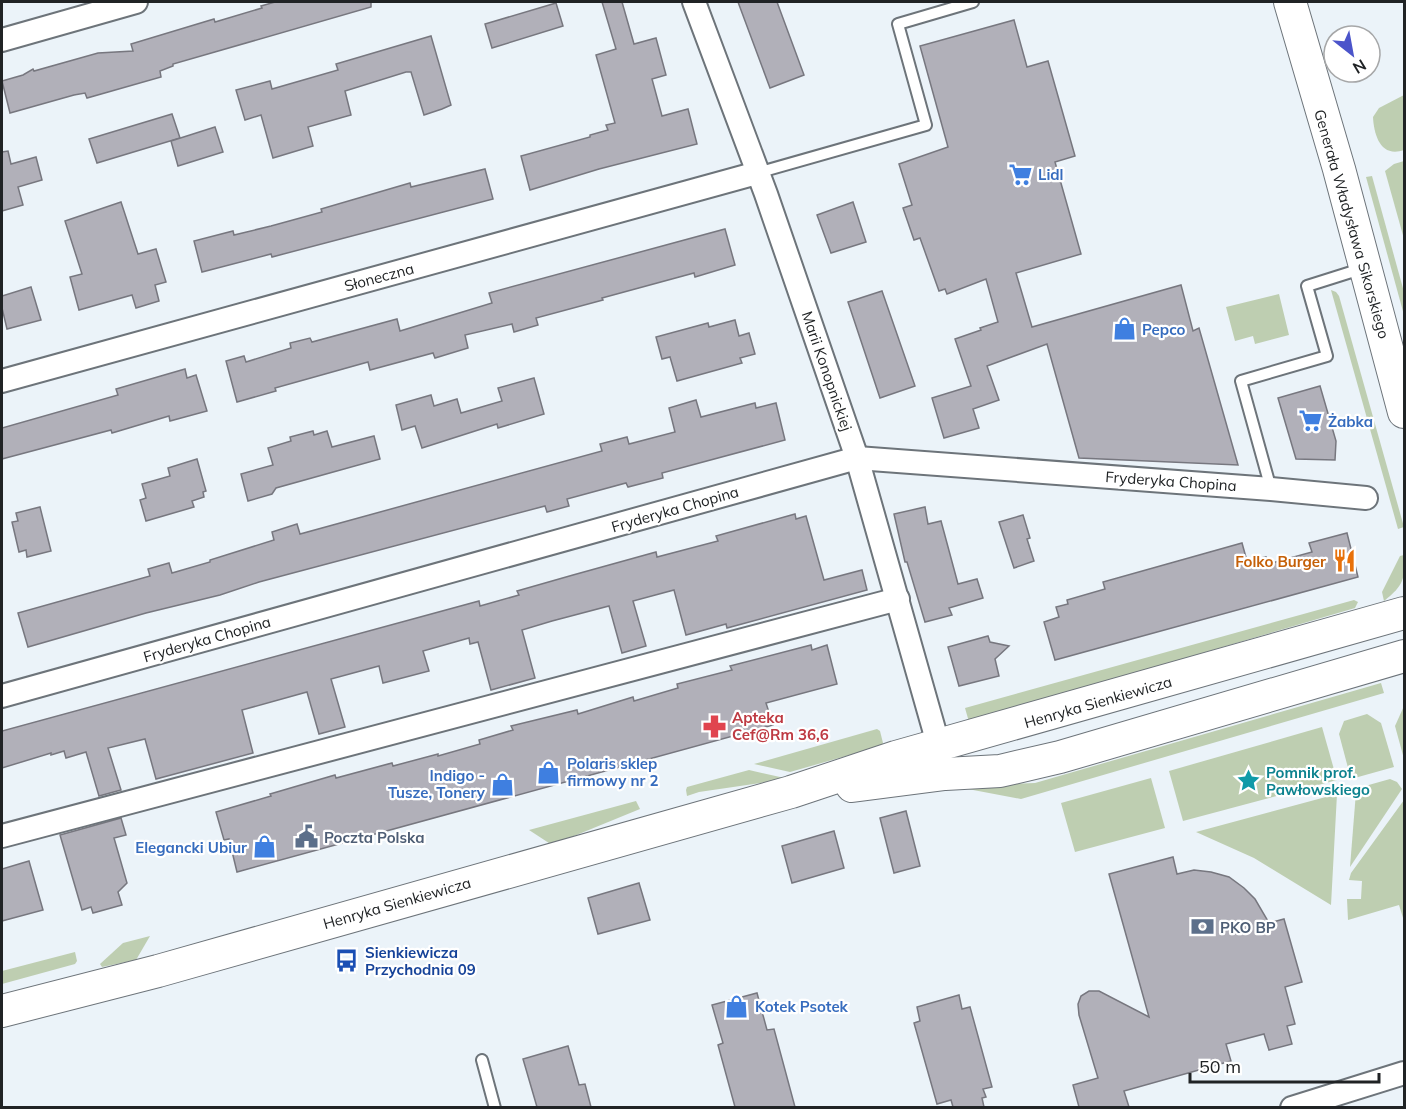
<svg xmlns="http://www.w3.org/2000/svg" width="1406" height="1109" font-family="Mulish,sans-serif">
<rect width="100%" height="100%" fill="#ebf3f9"/>
<g fill="#beceb1">
<path d="M1404 95V150C1381 158 1374 136 1373 117L1379 108Z"/>
<path d="M1404 161V239L1385 171 1394 164Z"/>
<path d="M1372 176 1404 292V315L1366 177Z"/>
<path d="M1331 290 1336 292 1339 296 1404 527 1398 529Z"/>
<path d="M1279 294 1289 335 1255 344 1253 336 1235 341 1226 307Z"/>
<path d="M1404 555C1405 579 1404 585 1384 601L1382 592 1400 556Z"/>
<path d="M1354 600 1358 602 1355 608 969 722 965 708Z"/>
<path d="M1381 683 1384 693 1021 799 952 786 1035 783Z"/>
<path d="M1404 706V759L1395 726Z"/>
<path d="M1367 714 1381 723 1394 767 1351 779 1339 734 1344 721Z"/>
<path d="M1322 727 1337 780 1183 821 1169 771Z"/>
<path d="M877 729 880 731 883 743 881 746 790 772 754 764Z"/>
<path d="M749 770 789 779 699 792 687 796 686 790 687 787Z"/>
<path d="M1151 778 1165 828 1075 852 1061 803Z"/>
<path d="M1390 779 1397 782 1402 789 1350 867 1356 792 1358 788Z"/>
<path d="M1337 794 1331 905 1254 858 1196 832Z"/>
<path d="M1404 800V921L1399 905 1348 920 1347 899H1361L1362 881 1349 880 1351 873Z"/>
<path d="M636 801 640 809 552 845 529 830Z"/>
<path d="M150 936 136 960 102 967 100 964 123 943Z"/>
<path d="M75 952 77 961 75 964 2 984V971Z"/>
</g>
<g fill="#b1b0b9" stroke="#77777f" stroke-width="1.5">
<path d="M275 2H371V7L173 64V66L160 71 161 77 87 98 85 93 74 95 10 113 2 81 23 75 33 69 34 71 98 53 133 51 131 44 214 19 215 22 262 8 261 6Z"/>
<path d="M602 2H622L634 44 656 38 666 75 652 79 662 116 688 109 697 144 599 169 530 190 521 156 590 137V135L608 130 606 125 615 123 596 55 616 49Z"/>
<path d="M738 2H777L804 75 770 88Z"/>
<path d="M556 3 563 26 492 48 485 24Z"/>
<path d="M1014 20 1027 67 1048 61 1075 156 1055 162 1081 254 1016 273 1032 327 1181 285 1193 331 1199 328 1238 465 1079 458 1047 344 987 366 999 400 973 409 979 428 944 438 932 398 971 386 955 339 981 330 980 328 998 322 986 279 947 294 945 289 939 291 920 238 914 240 903 208 912 205 899 164 948 147 920 46Z"/>
<path d="M431 36 451 105 442 109 424 115 411 72H406L345 91 351 115 308 127 313 146 273 158 261 115 245 120 236 90 270 81 272 89 338 70 336 64Z"/>
<path d="M172 114 180 138 97 163 89 139Z"/>
<path d="M215 127 223 152 178 166 171 141Z"/>
<path d="M8 151 11 164 36 157 42 180 18 187 23 205 2 211V152Z"/>
<path d="M485 169 493 199 272 257 271 254 202 272 194 241 233 231 234 235 271 226 322 212 321 209 410 183 411 187Z"/>
<path d="M121 202 138 254 156 249 166 282 155 285 159 301 136 308 132 295 79 310 70 277 82 274 65 221Z"/>
<path d="M853 202 866 242 831 253 817 215Z"/>
<path d="M725 229 735 265 695 277 694 273 602 298 603 300 536 318 538 325 514 332 512 324 465 335 468 348 435 358 433 353 370 370 368 362 275 388 276 391 237 402 226 361 244 356 246 362 291 348 290 343 310 338 312 342 397 319 400 331 492 303 489 293Z"/>
<path d="M31 287 41 320 7 329 2 308V296Z"/>
<path d="M882 291 915 386 880 398 848 302Z"/>
<path d="M735 320 739 336 749 333 755 354 740 358 742 363 677 381 670 357 662 359 656 337 708 323 709 327Z"/>
<path d="M185 369 187 378 196 375 207 411 170 421 169 416 112 433 111 430 2 459V428L118 395 116 389Z"/>
<path d="M534 378 544 414 498 428 497 424 422 448 415 426 402 430 396 405 431 395 434 406 457 399 461 413 502 401 498 388Z"/>
<path d="M1320 386 1336 441 1335 460 1296 459 1278 398Z"/>
<path d="M696 400 701 417 755 403 756 408 776 403 785 440 662 473 663 478 628 487 626 483 567 499 569 506 547 512 545 506 259 582 220 595 146 613 28 647 18 613 150 576 148 569 169 563 172 573 210 562V560L274 540 272 532 297 524 300 534 602 451 600 444 627 437 629 444 675 432 669 408Z"/>
<path d="M313 431 314 435 327 431 332 447 374 436 380 459 276 488 272 494 248 501 241 474 273 465 268 448 291 441 290 437Z"/>
<path d="M197 459 206 491 203 492 204 497 192 501 194 507 146 521 140 500 146 498 142 484 170 476 168 468Z"/>
<path d="M40 507 51 551 27 557 26 550 19 552 12 522 18 521 16 513Z"/>
<path d="M925 507 928 524 941 521 958 584 977 579 983 598 949 608 952 615 925 622 907 562H905L894 514Z"/>
<path d="M795 514 796 519 806 516 824 580 862 570 867 590 727 628 726 624 686 635 674 590 633 601 646 646 622 653 609 606 552 621 522 630 535 678 491 690 478 642 470 644 469 638 423 651 429 671 383 683 379 666 331 679 345 727 319 734 307 692 242 710 253 753 156 779 145 739 108 748 121 790 99 796 86 752 66 758 64 751 51 755V753L2 768V731L479 601 480 606 519 595 517 591 573 575 656 552 657 557 718 541 716 536Z"/>
<path d="M1023 515 1030 538 1027 539 1034 561 1014 568 999 522Z"/>
<path d="M1347 533 1358 577 1055 660 1044 622 1059 617 1056 607 1068 604 1067 600 1105 589 1103 582 1242 543 1247 561 1266 557 1268 564 1312 552 1309 543Z"/>
<path d="M988 636 990 642 1009 646 995 659 999 676 959 686 948 647Z"/>
<path d="M811 645 812 650 827 645 837 684 766 703 773 725 237 872 229 839 224 840 216 812 271 796 270 794 335 775 336 778 392 763 393 766 438 754V756L480 744 479 740 513 730 511 726 577 710 578 714 633 697 634 701 678 688 677 684 732 670 730 666Z"/>
<path d="M906 811 920 866 894 873 880 818Z"/>
<path d="M121 818 126 835 114 838 127 883 118 892 122 905 93 913 91 907 82 910 60 835Z"/>
<path d="M834 831 844 868 792 883 782 846Z"/>
<path d="M1173 857 1177 874 1194 870 1211 872 1229 877 1244 888 1255 899 1269 923 1284 919 1302 982 1285 987 1295 1024 1287 1026 1292 1044 1269 1050 1264 1034 1226 1044 1231 1061 1124 1091 1129 1107H1079L1073 1085 1098 1078 1079 1015 1078 1004 1081 996 1089 991H1099L1149 1017 1109 874Z"/>
<path d="M29 861 43 910 2 921V869Z"/>
<path d="M639 883 650 920 598 934 588 898Z"/>
<path d="M757 993 767 1030 774 1029 795 1107H735L718 1045 723 1043 712 1005Z"/>
<path d="M959 995 962 1009 970 1007 992 1087 983 1089 986 1097 982 1098 984 1107H953L951 1100 937 1104 914 1023 920 1021 917 1007Z"/>
<path d="M568 1046 579 1085 585 1084 591 1107H537L523 1059Z"/>
</g>
<g fill="none" stroke-linecap="round" stroke-linejoin="round">
<defs>
<g id="lane">
<path d="M757 173 926 125 898 24 973 2"/>
<path d="M1271 489 1241 381 1327 356 1307 286 1364 268"/>
<path d="M482 1060 495 1108"/>
</g>
<g id="street">
<path d="M694 2 766 194 857 458 939 747"/>
<path d="M2 40 136 2"/>
<path d="M2 381 757 173"/>
<path d="M2 696 857 458 1271 489 1366 498"/>
<path d="M2 836 898 599"/>
<path d="M1292 1108 1404 1073"/>
</g>
<g id="secondary">
<path d="M1290 2 1339 169 1404 412"/>
<path d="M852 786 945 774 1000 771 1060 757 1404 656"/>
<path d="M2 1011 158 971 791 792 896 757 1404 613"/>
</g>
</defs>
<use href="#lane" stroke="#6d747a" stroke-width="14"/>
<use href="#street" stroke="#6d747a" stroke-width="26"/>
<use href="#secondary" stroke="#6d747a" stroke-width="34"/>
<use href="#lane" stroke="#fff" stroke-width="10"/>
<use href="#street" stroke="#fff" stroke-width="22"/>
<use href="#secondary" stroke="#fff" stroke-width="32"/>
</g>
<defs>
<symbol id="supermarket-bare" viewBox="-9 -9 18 18"><path d="M-6-5.5h2.5l.6 2H6L4.5 2H-2.5L-4.4-4H-6ZM-1.5 3.2a1.3 1.3 0 1 0 .1 0ZM3 3.2a1.3 1.3 0 1 0 .1 0Z" fill="#3f7fe0" stroke="#fff" stroke-width="2.5" paint-order="stroke"/></symbol>
<symbol id="shop-bare" viewBox="-9 -9 18 18"><path d="M-5-2.5h2.3a2.7 3.5 0 0 1 5.4 0H5L5.5 6h-11ZM-1.5-2.5h3a1.5 2.3 0 0 0-3 0Z" fill="#3f7fe0" stroke="#fff" stroke-width="2.5" paint-order="stroke"/></symbol>
<symbol id="restaurant-bare" viewBox="-9 -9 18 18"><path d="M-5-6h1v4h1v-4h1v4h1v-4h1v5L-1.5 .5V6h-2V.5L-5-1ZM5-6V6H3V1.5H1.5Q1.5-4 5-6Z" fill="#e8710a" stroke="#fff" stroke-width="2.5" paint-order="stroke"/></symbol>
<symbol id="pharmacy-bare" viewBox="-9 -9 18 18"><path d="M-2-6h4v4h4v4h-4v4h-4v-4h-4v-4h4Z" fill="#e0444e" stroke="#fff" stroke-width="2.5" paint-order="stroke"/></symbol>
<symbol id="sight-bare" viewBox="-9 -9 18 18"><path d="M0-6L1.8-2.2L6-1.7L2.9 1.2L3.7 5.4L0 3.3L-3.7 5.4L-2.9 1.2L-6-1.7L-1.8-2.2Z" fill="#0f9aa8" stroke="#fff" stroke-width="2.5" paint-order="stroke"/></symbol>
<symbol id="civic-bare" viewBox="-9 -9 18 18"><path d="M-.6-6.5H3V-4.5H.6V-3L4-1V1h2V6H-6V1h2V-1L-.6-3ZM-1.2 2.5V6h2.4V2.5Z" fill="#5c6f8a" stroke="#fff" stroke-width="2.5" paint-order="stroke"/></symbol>
<symbol id="bank-bare" viewBox="-9 -9 18 18"><path d="M-6-4H6V4H-6ZM0-2.3a2.3 2.3 0 1 0 0 4.6a2.3 2.3 0 1 0 0-4.6Z" fill="#5c6f8a" stroke="#fff" stroke-width="2.5" paint-order="stroke"/></symbol>
<symbol id="bus-bare" viewBox="-9 -9 18 18"><path d="M-5-6H5V4H4V6H2V4H-2V6H-4V4H-5ZM-3.5-4V0h7V-4ZM-3.5 1.2v1.5H-2V1.2ZM2 1.2v1.5H3.5V1.2Z" fill="#1a4fb4" stroke="#fff" stroke-width="2.5" paint-order="stroke"/></symbol>
</defs>
<g fill-rule="evenodd">
<use href="#supermarket-bare" x="1004" y="158" width="33" height="33"/>
<use href="#shop-bare" x="1108" y="312" width="33" height="33"/>
<use href="#supermarket-bare" x="1294" y="404" width="33" height="33"/>
<use href="#restaurant-bare" x="1328" y="544" width="33" height="33"/>
<use href="#pharmacy-bare" x="698" y="710" width="33" height="33"/>
<use href="#shop-bare" x="532" y="756" width="33" height="33"/>
<use href="#sight-bare" x="1232" y="764" width="33" height="33"/>
<use href="#shop-bare" x="486" y="768" width="33" height="33"/>
<use href="#civic-bare" x="290" y="820" width="33" height="33"/>
<use href="#shop-bare" x="248" y="830" width="33" height="33"/>
<use href="#bank-bare" x="1186" y="910" width="33" height="33"/>
<use href="#bus-bare" x="330" y="944" width="33" height="33"/>
<use href="#shop-bare" x="720" y="990" width="33" height="33"/>
</g>
<g text-anchor="middle" dominant-baseline="central" stroke-width="4.5" stroke-linejoin="round" paint-order="stroke">
<g font-size="15" font-weight="bold" fill="#366cbe" stroke="#fff" text-anchor="start">
<text x="1038" y="174">Lidl</text>
<text x="1142" y="329">Pepco</text>
<text x="1328" y="421">Żabka</text>
<text x="567" y="763">Polaris sklep<tspan x="567" dy="17">firmowy nr 2</tspan></text>
<text x="485" y="775" text-anchor="end">Indigo -<tspan x="485" dy="17">Tusze, Tonery</tspan></text>
<text x="247" y="847" text-anchor="end">Elegancki Ubiur</text>
<text x="755" y="1006">Kotek Psotek</text>
</g>
<g font-size="15" fill="#202325" stroke="#fff">
<text transform="translate(1352 224) rotate(74)">Generała Władysława Sikorskiego</text>
<text transform="translate(379 277) rotate(-15)">Słoneczna</text>
<text transform="translate(827 371) rotate(71)">Marii Konopnickiej</text>
<text transform="translate(1171 481) rotate(4)">Fryderyka Chopina</text>
<text transform="translate(675 509) rotate(-16)">Fryderyka Chopina</text>
<text transform="translate(207 639) rotate(-16)">Fryderyka Chopina</text>
<text transform="translate(1098 702) rotate(-16)">Henryka Sienkiewicza</text>
<text transform="translate(397 903) rotate(-16)">Henryka Sienkiewicza</text>
</g>
<g font-size="15" font-weight="bold" fill="#c56008" stroke="#fff" text-anchor="end">
<text x="1326" y="561">Folko Burger</text>
</g>
<g font-size="15" font-weight="bold" fill="#be3a42" stroke="#fff" text-anchor="start">
<text x="732" y="717">Apteka<tspan x="732" dy="17">Cef@Rm 36,6</tspan></text>
</g>
<g font-size="15" font-weight="bold" fill="#0d838f" stroke="#fff" text-anchor="start">
<text x="1266" y="772">Pomnik prof.<tspan x="1266" dy="17">Pawłowskiego</tspan></text>
</g>
<g font-size="15" font-weight="bold" fill="#4e5e75" stroke="#fff" text-anchor="start">
<text x="324" y="837">Poczta Polska</text>
<text x="1220" y="927">PKO BP</text>
</g>
<g font-size="15" font-weight="bold" fill="#164399" stroke="#fff" text-anchor="start">
<text x="365" y="952">Sienkiewicza<tspan x="365" dy="17">Przychodnia 09</tspan></text>
</g>
</g>
<rect width="1406" height="1109" fill="none" stroke="#202325" stroke-width="6"/>
<g transform="translate(1352 54) rotate(149)"><circle r="28" fill="#ffffff" stroke="#a6a7a8" stroke-width="1.5"/>
<path d="M0-4.5L10 22L0 15L-10 22Z" fill="#4b54ca"/>
<text y="-9" font-size="16" font-weight="bold" text-anchor="middle" fill="#202325">N</text>
</g>
<path d="M1190 1073v9h189v-9" fill="none" stroke="#202325" stroke-width="3"/>
<text x="1199" y="1073" font-size="18" fill="#202325" stroke="#ffffff" stroke-width="4.5" paint-order="stroke">50 m</text>
</svg>
